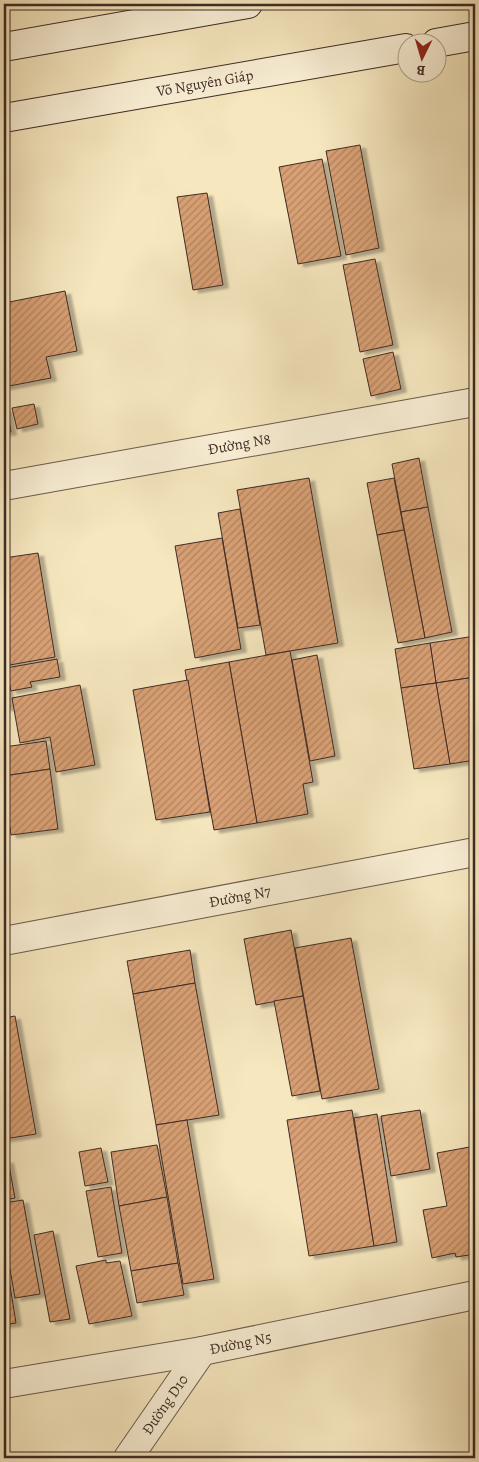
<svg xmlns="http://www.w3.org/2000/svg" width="479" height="1462" font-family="Alegreya,serif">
<defs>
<pattern id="building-hatch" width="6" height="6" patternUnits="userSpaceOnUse" patternTransform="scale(1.25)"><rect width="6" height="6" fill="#d9a074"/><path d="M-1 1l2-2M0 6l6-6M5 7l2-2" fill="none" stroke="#b1835f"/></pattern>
<filter id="shadow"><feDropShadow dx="5.5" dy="3" stdDeviation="1" flood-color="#0004"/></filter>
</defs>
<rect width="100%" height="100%" fill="#f6e7bf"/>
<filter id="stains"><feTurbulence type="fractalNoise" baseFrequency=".004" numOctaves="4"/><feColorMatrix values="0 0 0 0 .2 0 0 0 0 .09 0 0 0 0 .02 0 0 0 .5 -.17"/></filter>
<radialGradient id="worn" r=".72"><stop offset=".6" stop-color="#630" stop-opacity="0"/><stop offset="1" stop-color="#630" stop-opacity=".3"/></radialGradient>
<g fill="url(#building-hatch)" stroke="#3e2b24" filter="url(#shadow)">
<path d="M360 145 379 248 346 255 326 151Z"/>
<path d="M322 159 341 256 298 264 279 167Z"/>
<path d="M207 193 223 285 193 290 177 197Z"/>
<path d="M375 259 393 345 360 352 343 265Z"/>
<path d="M65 291 77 351 46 357 51 378 4 387V303Z"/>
<path d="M393 352 401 389 371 396 363 359Z"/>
<path d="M34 404 38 424 17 429 12 408Z"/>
<path d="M4 409H7L11 432 4 433Z"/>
<path d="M419 458 428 507 401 512 392 464Z"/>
<path d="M309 478 338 643 266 655 237 490Z"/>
<path d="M394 478 404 530 377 535 367 483Z"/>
<path d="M428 507 452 632 425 638 401 512Z"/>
<path d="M240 509 260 625 238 628 218 513Z"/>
<path d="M404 530 425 638 398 643 377 535Z"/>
<path d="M222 538 241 649 195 658 175 546Z"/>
<path d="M38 553 55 657 4 666V558Z"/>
<path d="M475 636V677L436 683 430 643Z"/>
<path d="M430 643 436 683 401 688 395 649Z"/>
<path d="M290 651 313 782 303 784 308 814 257 823 229 662Z"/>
<path d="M317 655 335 756 310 761 292 660Z"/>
<path d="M57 659 60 677 30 682 32 687 11 691 6 668Z"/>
<path d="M229 662 257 823 214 830 185 670Z"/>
<path d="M4 669 10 707 4 708Z"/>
<path d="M475 677V760L450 764 436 683Z"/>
<path d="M188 680 210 812 156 820 133 690Z"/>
<path d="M436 683 450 764 414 769 401 688Z"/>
<path d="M80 685 95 765 56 772 50 737 20 743 12 698Z"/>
<path d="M46 741 50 769 4 776V747Z"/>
<path d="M50 769 58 829 11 835 4 785V776Z"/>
<path d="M291 930 303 996 256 1005 244 939Z"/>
<path d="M351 938 379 1089 322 1099 295 948Z"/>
<path d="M190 950 195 983 133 994 127 961Z"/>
<path d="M195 983 219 1115 156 1125 133 994Z"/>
<path d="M303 996 320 1091 292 1096 274 1001Z"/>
<path d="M15 1016 36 1134 4 1139V1018Z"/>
<path d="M352 1110 374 1246 309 1256 287 1120Z"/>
<path d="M420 1110 430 1169 391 1176 381 1116Z"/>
<path d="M377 1114 397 1242 374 1246 354 1118Z"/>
<path d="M187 1120 214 1279 183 1284 156 1125Z"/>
<path d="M157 1145 167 1197 119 1206 111 1152Z"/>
<path d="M475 1146V1254L456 1257 455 1253 432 1258 423 1210 447 1206 437 1153Z"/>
<path d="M101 1148 108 1182 85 1186 79 1152Z"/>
<path d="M8 1160 15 1198 4 1200V1161Z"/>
<path d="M111 1187 122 1253 98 1257 86 1191Z"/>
<path d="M167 1197 178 1263 131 1271 119 1206Z"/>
<path d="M23 1200 40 1294 15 1298 4 1235V1203Z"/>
<path d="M53 1231 70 1319 50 1322 34 1235Z"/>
<path d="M4 1248 16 1323 4 1325Z"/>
<path d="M106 1260V1263L120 1261 132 1316 89 1324 76 1266Z"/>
<path d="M178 1263 184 1295 137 1303 131 1271Z"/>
</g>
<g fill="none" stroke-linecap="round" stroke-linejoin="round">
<defs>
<g id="street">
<path id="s1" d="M4 486 475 402"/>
<path id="s2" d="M4 941 475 852"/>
<path id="s3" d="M4 1384 202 1351 475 1295"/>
<path id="s4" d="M128 1458 202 1351"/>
</g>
<g id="secondary">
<path d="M436 43 475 36"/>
<path d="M4 47 248 4"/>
<path id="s5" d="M4 118 406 48"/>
</g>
</defs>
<use href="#street" stroke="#6c5a4b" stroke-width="30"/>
<use href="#secondary" stroke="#3e2b24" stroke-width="30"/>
<use href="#street" stroke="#f9efd5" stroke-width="28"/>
<use href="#secondary" stroke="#f9efd5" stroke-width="28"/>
</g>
<g text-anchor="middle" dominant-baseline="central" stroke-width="4" stroke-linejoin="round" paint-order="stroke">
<g font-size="15" fill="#3e2b24" stroke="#f9efd5">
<text stroke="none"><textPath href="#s5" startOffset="204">Võ Nguyên Giáp</textPath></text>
<text stroke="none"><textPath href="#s1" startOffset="239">Đường N8</textPath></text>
<text stroke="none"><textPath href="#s2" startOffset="240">Đường N7</textPath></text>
<text stroke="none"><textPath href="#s3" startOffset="240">Đường N5</textPath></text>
<text stroke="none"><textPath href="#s4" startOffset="65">Đường D10</textPath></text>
</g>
</g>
<rect width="479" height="1462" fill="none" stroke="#f6e7bf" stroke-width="20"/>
<rect x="5" y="5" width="469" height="1452" fill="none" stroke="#3e2b24" stroke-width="2.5"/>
<rect x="10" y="10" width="459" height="1442" fill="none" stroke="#3e2b24"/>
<g transform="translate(422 58) rotate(185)"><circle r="24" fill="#f9efd5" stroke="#aea18e"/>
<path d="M0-4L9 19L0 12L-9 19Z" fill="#8f2418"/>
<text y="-8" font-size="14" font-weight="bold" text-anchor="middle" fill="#3e2b24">B</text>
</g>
<rect width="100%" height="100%" filter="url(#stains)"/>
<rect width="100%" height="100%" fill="url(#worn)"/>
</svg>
